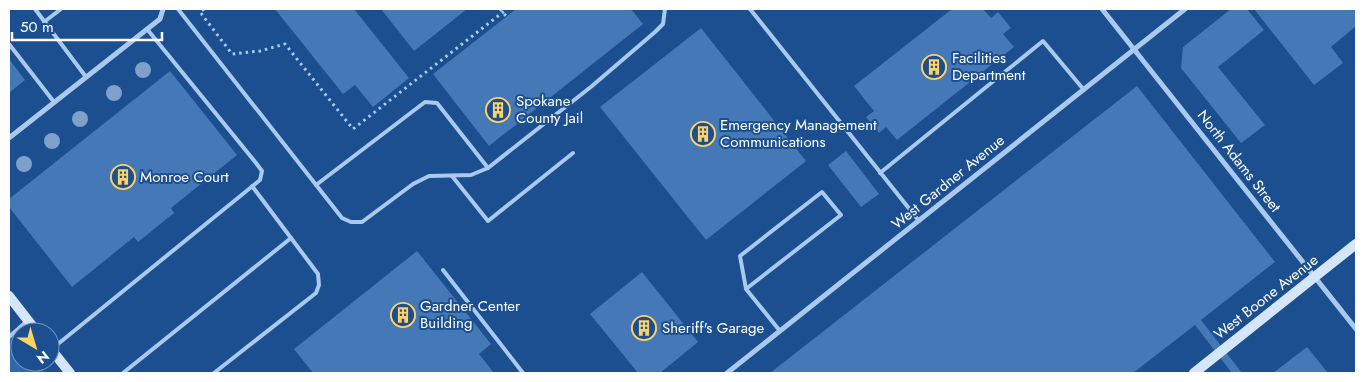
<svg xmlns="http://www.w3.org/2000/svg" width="1365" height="382" font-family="Jost,sans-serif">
<rect width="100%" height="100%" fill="#1b4f8f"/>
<path fill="#2e69ad" d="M9 328 20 342V362H36L45 373H9Z"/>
<g fill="#4478b7">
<path d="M275 9H354L409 78 373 107 355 85 343 94Z"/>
<path d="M381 9H467L414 51Z"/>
<path d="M516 9H631L643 24 489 146 433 74Z"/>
<path d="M952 9H983L991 18 998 12 1011 28 1003 34 1014 47 897 140 886 127 879 133 866 117 874 111 854 86Z"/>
<path d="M1231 9H1247L1264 30 1218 67 1265 125 1241 143 1181 68 1183 47Z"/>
<path d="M1254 9H1356V26L1331 47 1343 63 1314 85Z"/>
<path d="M701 28 806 161 706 240 600 107Z"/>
<path d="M9 59 25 80 9 93Z"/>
<path d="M170 71 237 155 171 208 174 213 138 242 134 237 72 287 9 207V199Z"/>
<path d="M1137 86 1275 262 1201 320 1242 373H1232L1195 325 1133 373H770Z"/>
<path d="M846 151 879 194 861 207 828 165Z"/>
<path d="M417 251 491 344 479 354 494 373H313L294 349Z"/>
<path d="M642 272 698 342 660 373H638L590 314Z"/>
<path d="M1307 347 1328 373H1273Z"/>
</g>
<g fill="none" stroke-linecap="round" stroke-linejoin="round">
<path stroke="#a9c9ee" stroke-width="3" stroke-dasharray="2.5 4" stroke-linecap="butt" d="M204 9 200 12 232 54 260 51 285 44 353 129 507 9"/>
<g stroke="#a9c9ee" stroke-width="4">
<path d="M35 9 86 77"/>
<path d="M178 9 342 218 351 222H362L413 184 429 176 471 175 488 168 592 86 655 32 663 24 665 9"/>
<path d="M750 9 919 221"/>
<path d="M44 22 61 9"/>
<path d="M9 44 54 102"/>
<path d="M880 173 1043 41 1084 90"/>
<path d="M452 176 488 221 573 153"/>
<path d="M316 185 425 102 437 103 488 168"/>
<path d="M443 270 523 373"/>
<path d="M746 289 740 256 822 192 841 215 746 289 780 331"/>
<path d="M9 337 26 322"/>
<path d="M53 348 260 180 262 171 256 163 147 29"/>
<path d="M123 373 291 238"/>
<path d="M214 373 316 293 319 285 318 274 252 186"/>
</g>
<g stroke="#a9c9ee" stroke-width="5">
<path d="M1102 9 1356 329"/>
<path d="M9 138 160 19 163 9"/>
<path d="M727 373 1185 9"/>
</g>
<g stroke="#d6e6fa" stroke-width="10">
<path d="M9 296 37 332"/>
<path d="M50 348 70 373"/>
<path d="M1194 373 1356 244"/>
</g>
<path stroke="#a9c9ee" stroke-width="3" stroke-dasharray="2.5 4" stroke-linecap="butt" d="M500 9 506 16"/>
</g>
<g fill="#7ea0ca">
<circle cx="143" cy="70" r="8"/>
<circle cx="114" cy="93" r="8"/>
<circle cx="80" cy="119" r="8"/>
<circle cx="52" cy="141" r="8"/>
<circle cx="24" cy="164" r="8"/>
</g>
<defs>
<symbol id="building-ring" viewBox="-11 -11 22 22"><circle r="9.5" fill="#1b4f8f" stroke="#ffd166" stroke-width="1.5"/><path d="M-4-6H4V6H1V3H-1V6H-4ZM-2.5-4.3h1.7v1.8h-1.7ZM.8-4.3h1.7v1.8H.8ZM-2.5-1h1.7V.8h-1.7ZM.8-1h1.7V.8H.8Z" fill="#ffd166"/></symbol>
</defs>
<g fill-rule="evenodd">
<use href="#building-ring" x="920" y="53" width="28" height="28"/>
<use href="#building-ring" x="484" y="96" width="28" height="28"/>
<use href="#building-ring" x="689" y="120" width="28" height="28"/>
<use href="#building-ring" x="109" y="163" width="28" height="28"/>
<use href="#building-ring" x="389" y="301" width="28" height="28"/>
<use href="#building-ring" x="630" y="314" width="28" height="28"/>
</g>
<g text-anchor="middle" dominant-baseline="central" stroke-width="4" stroke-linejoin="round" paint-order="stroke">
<g font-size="15" fill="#fff" stroke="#1b4f8f" text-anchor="start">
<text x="952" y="58">Facilities<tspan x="952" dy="17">Department</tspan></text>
<text x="516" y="101">Spokane<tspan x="516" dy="17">County Jail</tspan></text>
<text x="720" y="125">Emergency Management<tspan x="720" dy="17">Communications</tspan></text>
<text x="140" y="177">Monroe Court</text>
<text x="420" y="306">Gardner Center<tspan x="420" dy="17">Building</tspan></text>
<text x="662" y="328">Sheriff's Garage</text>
</g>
<g font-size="15" fill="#fff" stroke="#1b4f8f">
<text transform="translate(1239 161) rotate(52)">North Adams Street</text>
<text transform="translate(948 182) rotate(-39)">West Gardner Avenue</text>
<text transform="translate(1266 297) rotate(-38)">West Boone Avenue</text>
</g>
</g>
<rect width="1365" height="382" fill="none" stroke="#ffffff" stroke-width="20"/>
<g transform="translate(35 347) rotate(142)"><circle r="24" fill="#1b4f8f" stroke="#7695bc"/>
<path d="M0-4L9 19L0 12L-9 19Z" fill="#ffd166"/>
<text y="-8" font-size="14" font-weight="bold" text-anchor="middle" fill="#ffffff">N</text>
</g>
<path d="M12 32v8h150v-8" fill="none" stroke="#ffffff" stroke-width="2.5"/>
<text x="20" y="32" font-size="15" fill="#ffffff" stroke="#1b4f8f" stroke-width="4" paint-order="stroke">50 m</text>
</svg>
